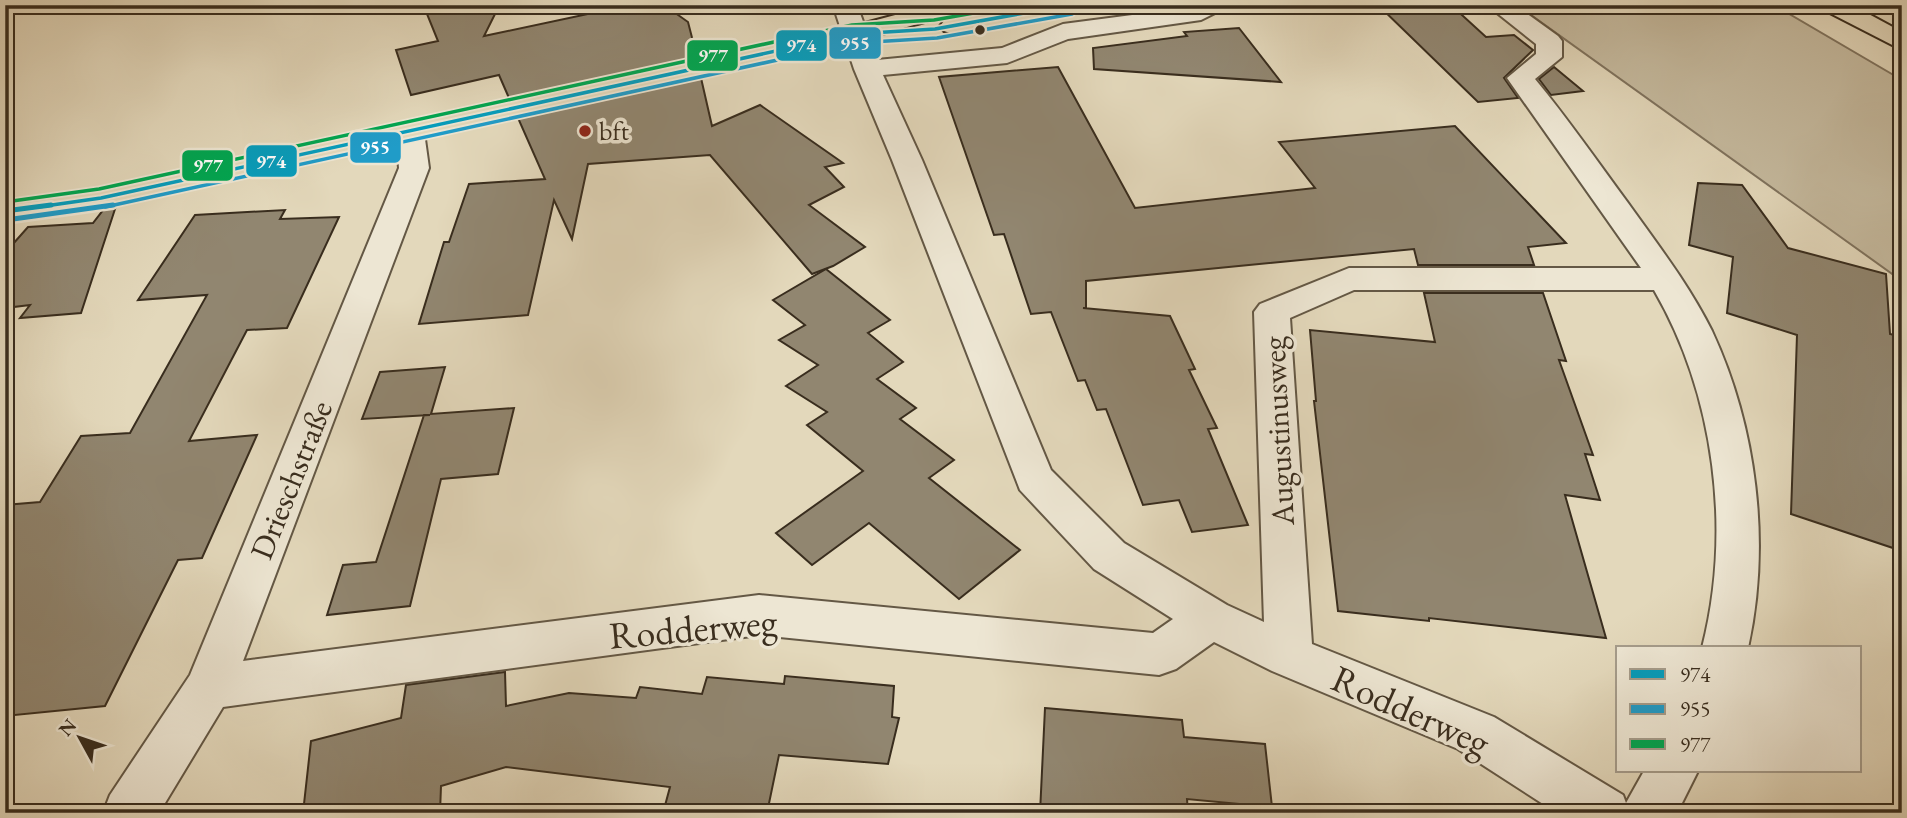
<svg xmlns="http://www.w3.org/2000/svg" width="1907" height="818" font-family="'EB Garamond',serif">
<rect width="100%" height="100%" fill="#e3d8bb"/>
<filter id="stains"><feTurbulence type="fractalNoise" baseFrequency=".00286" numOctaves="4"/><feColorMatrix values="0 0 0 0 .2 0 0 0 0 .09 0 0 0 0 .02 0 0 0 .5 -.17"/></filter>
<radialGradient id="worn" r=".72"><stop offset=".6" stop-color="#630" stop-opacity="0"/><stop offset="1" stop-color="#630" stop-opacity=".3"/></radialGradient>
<path fill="#c6bba0" stroke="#80745f" stroke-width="2" d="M1517 5H1774L1902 80V281Z"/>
<g fill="#918670" stroke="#392d1e" stroke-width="2">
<path d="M630 5H664L688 22 697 57 509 98 499 75 411 95 396 50 438 41 427 14 496 12 484 36Z"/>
<path d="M1378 5H1451L1486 37 1514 35 1533 50 1504 78 1518 98 1478 102Z"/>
<path d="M1239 28 1281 82 1094 69 1093 48 1187 36 1184 32Z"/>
<path d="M1058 67 1135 208 1315 188 1279 142 1455 126 1566 243 1528 247 1534 265H1418L1414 249 1086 281V308H1083L1170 316 1195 369 1189 370 1217 428 1208 429 1248 525 1192 532 1179 500 1143 505 1106 409 1097 410 1085 380 1078 381 1051 312 1031 314 1004 234 994 235 939 77Z"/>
<path d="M1554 67 1583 91 1551 95 1539 79Z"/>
<path d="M701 78 712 126 760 105 843 163 825 167 844 187 809 205 865 247 833 266 812 274 710 155 588 164 572 239 554 200 528 315 419 324 444 242H449L469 184 545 179 518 118Z"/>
<path d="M1698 183 1742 185 1788 248 1886 274 1890 334 1902 337V551L1791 514 1797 335 1727 313 1733 257 1689 245Z"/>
<path d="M116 206 81 313 20 318 30 305 5 308V253L28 227 93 223 104 209Z"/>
<path d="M285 210 280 219 339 217 287 328 247 330 189 441 257 435 202 558 178 560 105 706 5 716V505L40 502 81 436 130 433 207 295 138 300 195 215Z"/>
<path d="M826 269 890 320 868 333 903 362 877 379 916 408 900 419 954 460 929 478 1020 550 959 599 869 523 812 565 776 533 863 471 807 425 827 412 786 386 818 365 779 340 805 325 773 300Z"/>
<path d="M1424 293H1543L1566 361 1559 360 1593 455 1585 454 1600 500 1565 495 1606 638 1429 618V621L1338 611 1314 401H1316L1310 330 1435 342Z"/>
<path d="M445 367 431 414 514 408 498 474 441 479 410 606 327 615 343 565 376 562 424 415H430L362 419 380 372Z"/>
<path d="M505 672 506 706 569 693 636 698 640 687 702 694 707 677 784 684 785 676 894 686 892 717 899 718 888 764 779 755 767 813H663L670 787 506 767 441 786 440 813H303L311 741 401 718 406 685Z"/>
<path d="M1045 708 1182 720 1184 737 1265 744 1272 807 1187 799 1188 813H1040Z"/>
</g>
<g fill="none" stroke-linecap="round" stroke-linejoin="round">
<defs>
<path id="minor" d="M833 5H857L877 60 1002 48 1063 24 1186 8 1192 5H1224L1221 10 1201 20 1068 39 1007 63 883 75 922 160 1051 470 1124 543 1227 605 1264 622 1254 312 1260 304 1349 268H1641L1507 78 1536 54V44L1487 5H1515L1558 36 1562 41V57L1535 79C1568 119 1597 161 1628 203 1658 245 1689 285 1712 331 1757 428 1771 544 1748 648H1702C1732 531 1715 395 1654 290H1354L1290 318 1312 644 1494 717 1623 795 1626 803 1644 771H1698L1677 813H1557L1458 749 1272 671 1214 642 1176 669 1159 675 759 635 223 707 159 813H103L110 795 190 675 399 168 396 132 400 126 410 123 420 126 424 132 429 168 243 661 759 595 1153 633 1173 619 1094 569 1020 490 892 160 854 69Z"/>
<g id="major">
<path d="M933 5H992L989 10 928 21 854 42 101 207 5 220V201L101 189 850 27Z"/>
<path d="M1027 5H1082L1079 10 1070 12 953 34 944 31 940 26 944 21 953 18Z"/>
</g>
<path id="highway" d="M1821 5H1852L1902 32V50L1824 10Z"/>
</defs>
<use href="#minor" stroke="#645845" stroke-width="4"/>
<use href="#major" stroke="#392d1e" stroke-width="4"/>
<use href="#highway" stroke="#392d1e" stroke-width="4"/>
<use href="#minor" fill="#ede6d3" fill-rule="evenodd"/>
<use href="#major" fill="#e3d8bb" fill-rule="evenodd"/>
<use href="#highway" fill="#e3d8bb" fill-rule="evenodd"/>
<defs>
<path id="bus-1-far1" d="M38 207 101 198 854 34 935 29 1069 5"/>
<path id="bus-1" d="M5 211 51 205"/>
<path id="bus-2-far1" d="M105 207 855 43 937 38 1072 14"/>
<path id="bus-2" d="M6 220 113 205"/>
<path id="bus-3" d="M5 202 99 189 852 25 934 20 1019 5"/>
</defs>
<use href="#bus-1-far1" stroke="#ede6d3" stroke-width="7"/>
<use href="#bus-1" stroke="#ede6d3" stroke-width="10"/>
<use href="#bus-2-far1" stroke="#ede6d3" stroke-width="7"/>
<use href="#bus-2" stroke="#ede6d3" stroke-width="10"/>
<use href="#bus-3" stroke="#ede6d3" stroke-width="7"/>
<use href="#bus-1-far1" stroke="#069dbc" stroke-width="3.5"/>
<use href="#bus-1" stroke="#069dbc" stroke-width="5"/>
<use href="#bus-2-far1" stroke="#209cc8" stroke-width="3.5"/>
<use href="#bus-2" stroke="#209cc8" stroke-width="5"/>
<use href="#bus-3" stroke="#00a651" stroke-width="3.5"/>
</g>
<circle fill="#392d1e" stroke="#ede6d3" stroke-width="2.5" cx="980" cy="30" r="6"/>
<circle fill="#8f2418" stroke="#ede6d3" stroke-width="2.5" cx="585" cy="131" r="7"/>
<g text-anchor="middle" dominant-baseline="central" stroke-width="7" stroke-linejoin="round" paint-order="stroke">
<g font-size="26" fill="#392d1e" stroke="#ede6d3" text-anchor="start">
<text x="599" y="131">bft</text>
</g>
<g font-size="32" fill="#392d1e" stroke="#ede6d3">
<text transform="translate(1278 431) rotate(-93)">Augustinusweg</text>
<text transform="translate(291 480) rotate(-68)">Drieschstraße</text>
</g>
<g font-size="38" fill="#392d1e" stroke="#ede6d3">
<text transform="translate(693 628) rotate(-5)">Rodderweg</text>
<text transform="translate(1411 710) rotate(24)">Rodderweg</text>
</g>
</g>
<g stroke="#ede6d3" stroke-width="2.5">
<rect x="828" y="26" width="54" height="34" rx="7" fill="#209cc8"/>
<rect x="775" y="29" width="53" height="33" rx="7" fill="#069dbc"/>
<rect x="686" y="39" width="53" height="33" rx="7" fill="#00a651"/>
<rect x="349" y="131" width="53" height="33" rx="7" fill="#209cc8"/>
<rect x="245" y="144" width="53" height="34" rx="7" fill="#069dbc"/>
<rect x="181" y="149" width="53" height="33" rx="7" fill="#00a651"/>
</g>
<g font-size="19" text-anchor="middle" font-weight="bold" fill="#fff">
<text x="855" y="50">955</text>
<text x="801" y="52">974</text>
<text x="713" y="62">977</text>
<text x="375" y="154">955</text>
<text x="271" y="168">974</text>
<text x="208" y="172">977</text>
</g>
<rect width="1907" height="818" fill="none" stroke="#e3d8bb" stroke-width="28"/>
<rect x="7" y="7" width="1893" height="804" fill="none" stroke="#392d1e" stroke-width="3.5"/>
<rect x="14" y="14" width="1879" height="790" fill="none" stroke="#392d1e" stroke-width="2"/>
<rect x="1616" y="646" width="245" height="126" fill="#ede6d3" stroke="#a59c8b" stroke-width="2"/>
<rect x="1630" y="669" width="35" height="10" fill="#069dbc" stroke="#a59c8b" stroke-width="2"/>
<text x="1680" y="682" font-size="21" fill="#392d1e">974</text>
<rect x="1630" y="704" width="35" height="10" fill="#209cc8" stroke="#a59c8b" stroke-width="2"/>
<text x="1680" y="716" font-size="21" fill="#392d1e">955</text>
<rect x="1630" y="739" width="35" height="10" fill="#00a651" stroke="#a59c8b" stroke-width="2"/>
<text x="1680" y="752" font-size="21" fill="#392d1e">977</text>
<g transform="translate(80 738) rotate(310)" stroke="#ede6d3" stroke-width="5" paint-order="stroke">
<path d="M0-5L12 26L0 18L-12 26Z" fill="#392d1e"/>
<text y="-10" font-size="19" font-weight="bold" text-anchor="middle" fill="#392d1e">N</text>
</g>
<rect width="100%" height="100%" filter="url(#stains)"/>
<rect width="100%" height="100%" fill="url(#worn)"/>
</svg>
